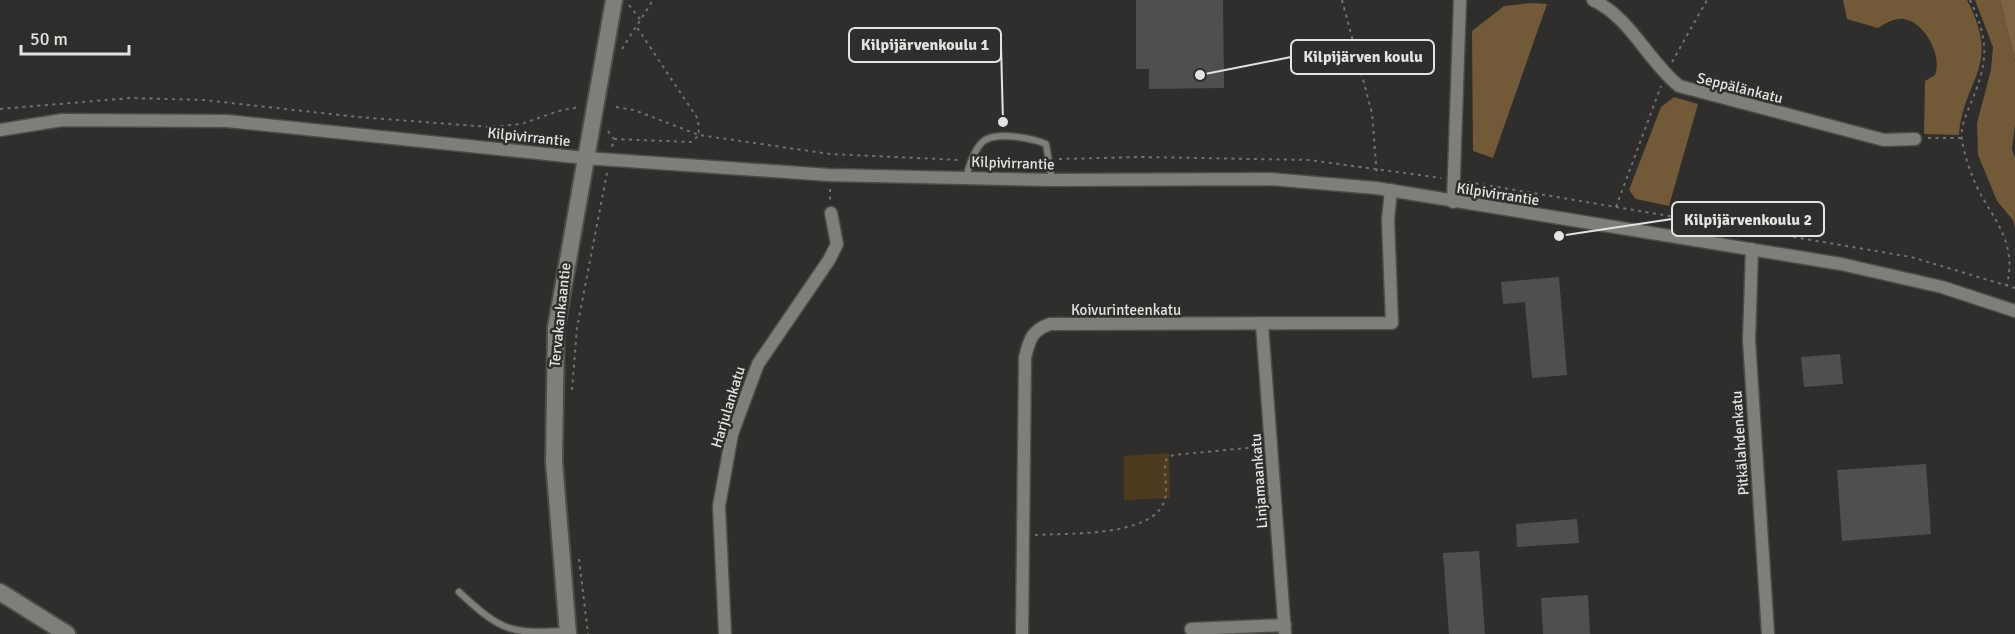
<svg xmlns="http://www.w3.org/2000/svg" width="2015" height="634" font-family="Signika,sans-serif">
<rect width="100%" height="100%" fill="#302e2c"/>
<path fill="#4e3a1e" d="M1169 453 1170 498 1124 500V456Z"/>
<g fill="#725938">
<path d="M1843 0H1967C2002 67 1964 77 1959 135L1924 134 1925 81 1935 75C1943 57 1925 22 1904 19 1895 18 1886 23 1878 28L1847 19Z"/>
<path d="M1975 0H2000L2015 61V124L2012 149 2015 159V228L2013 220 1997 201 1978 155 1977 123 1991 70 1993 47Z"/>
<path d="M1531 3 1547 4 1493 158 1473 151 1472 31 1504 6Z"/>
<path d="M1674 97 1698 104 1669 206 1636 199 1629 190 1661 107Z"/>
</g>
<path fill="#7e6443" d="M2000 0H2015V61Z"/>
<g fill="#514f4d">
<path d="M1136 0H1223L1224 88 1149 89V69H1136Z"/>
<path d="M1559 277 1567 375 1532 378 1525 302 1503 304 1501 282Z"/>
<path d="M1840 354 1843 384 1804 387 1801 357Z"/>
<path d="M1926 464 1931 534 1842 541 1837 470Z"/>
<path d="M1577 519 1579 543 1517 547 1516 524Z"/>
<path d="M1479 551 1485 634H1449L1443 553Z"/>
<path d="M1588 595 1590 634H1543L1541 598Z"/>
</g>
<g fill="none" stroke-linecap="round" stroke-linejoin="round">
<defs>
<g id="lane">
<path d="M966 177C969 167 975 146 985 140 1000 132 1031 138 1046 144L1052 180"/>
<path d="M459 592C501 631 509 634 567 631"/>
</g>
<g id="street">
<path d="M1593 0C1631 18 1647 60 1679 86L1884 140 1915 139"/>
<path d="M0 130 62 120 227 121 585 158 829 175 1052 180 1270 179 1376 188 1841 264 1942 287 2015 311"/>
<path d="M1453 202 1460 0"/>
<path d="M1752 249 1749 340 1768 634"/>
<path d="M1262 325 1285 634"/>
<path d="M1191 629 1285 625"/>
<path d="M725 634 719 506 732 434 758 364 829 260 837 244 831 213"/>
<path d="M1022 634 1025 358C1029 340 1032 330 1050 324L1392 323 1388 220 1391 190"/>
</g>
<g id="secondary">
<path d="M0 592 67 634"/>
<path d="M568 634 554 461 556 328 614 0"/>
</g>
</defs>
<use href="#lane" stroke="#4d4c49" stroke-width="9"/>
<use href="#street" stroke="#4d4c49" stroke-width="15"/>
<use href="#secondary" stroke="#4d4c49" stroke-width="20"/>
<g stroke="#737270" stroke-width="2" stroke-dasharray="3 4.5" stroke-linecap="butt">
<path d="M1342 0 1372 113 1377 176"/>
<path d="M1970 0C1990 42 1988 63 1970 105 1966 116 1960 128 1962 140 1965 159 1974 184 1984 200 2002 230 2015 249 2007 285"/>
<path d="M629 5 640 19"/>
<path d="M622 49 653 0"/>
<path d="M1672 62 1707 0"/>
<path d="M616 107 634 110 699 135 830 154 960 160"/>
<path d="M0 109 130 98 204 100 358 117 490 127 521 124 562 110 580 107"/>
<path d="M608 131 614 139 612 147"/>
<path d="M1928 138H1961"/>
<path d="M614 139 691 142 699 135 698 119 636 26"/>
<path d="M1059 159 1142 157 1309 160 1441 178"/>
<path d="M984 161 1038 160"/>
<path d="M1468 182 1911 257 2015 288"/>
<path d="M830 189V202"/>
<path d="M1616 207 1661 86"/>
<path d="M572 390 577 328 607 173"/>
<path d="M1035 535C1068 533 1151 537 1164 502 1169 490 1163 473 1166 460L1173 455 1258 447"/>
<path d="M579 559 588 634"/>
</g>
<use href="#lane" stroke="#807e7b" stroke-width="6"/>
<use href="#street" stroke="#807e7b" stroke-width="12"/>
<use href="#secondary" stroke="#807e7b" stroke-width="16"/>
</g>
<g text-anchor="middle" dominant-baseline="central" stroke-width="5" stroke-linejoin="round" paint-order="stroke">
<g font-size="15" fill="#e4e3e1" stroke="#302e2c">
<text transform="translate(1740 88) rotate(14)">Seppälänkatu</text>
<text transform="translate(529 137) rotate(6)">Kilpivirrantie</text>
<text transform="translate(1013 163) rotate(2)">Kilpivirrantie</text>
<text transform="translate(1498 194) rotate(9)">Kilpivirrantie</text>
<text x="1126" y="310">Koivurinteenkatu</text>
<text transform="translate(560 315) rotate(-84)">Tervakankaantie</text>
<text transform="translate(728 407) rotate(-73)">Harjulankatu</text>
<text transform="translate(1740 443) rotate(-94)">Pitkälahdenkatu</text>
<text transform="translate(1259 481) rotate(-94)">Linjamaankatu</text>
</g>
</g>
<path fill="none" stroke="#e4e3e1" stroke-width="2" d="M1003 122L1001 45M1200 75L1291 57M1559 236L1672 219"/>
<g fill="#e4e3e1" stroke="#302e2c" stroke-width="2">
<circle cx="1003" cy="122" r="6"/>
<circle cx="1200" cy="75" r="6"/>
<circle cx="1559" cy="236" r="6"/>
</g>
<g fill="#302e2c" stroke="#e4e3e1" stroke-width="2">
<rect x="849" y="28" width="152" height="34" rx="6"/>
<rect x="1291" y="40" width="143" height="34" rx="6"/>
<rect x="1672" y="202" width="152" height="34" rx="6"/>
</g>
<g font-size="16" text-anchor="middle" font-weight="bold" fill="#e4e3e1">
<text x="925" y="50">Kilpijärvenkoulu 1</text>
<text x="1363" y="62">Kilpijärven koulu</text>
<text x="1748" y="225">Kilpijärvenkoulu 2</text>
</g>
<path d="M21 45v9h108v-9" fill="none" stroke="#e4e3e1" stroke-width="3"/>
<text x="30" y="45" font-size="18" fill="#e4e3e1" stroke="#302e2c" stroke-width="4.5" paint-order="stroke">50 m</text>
</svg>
